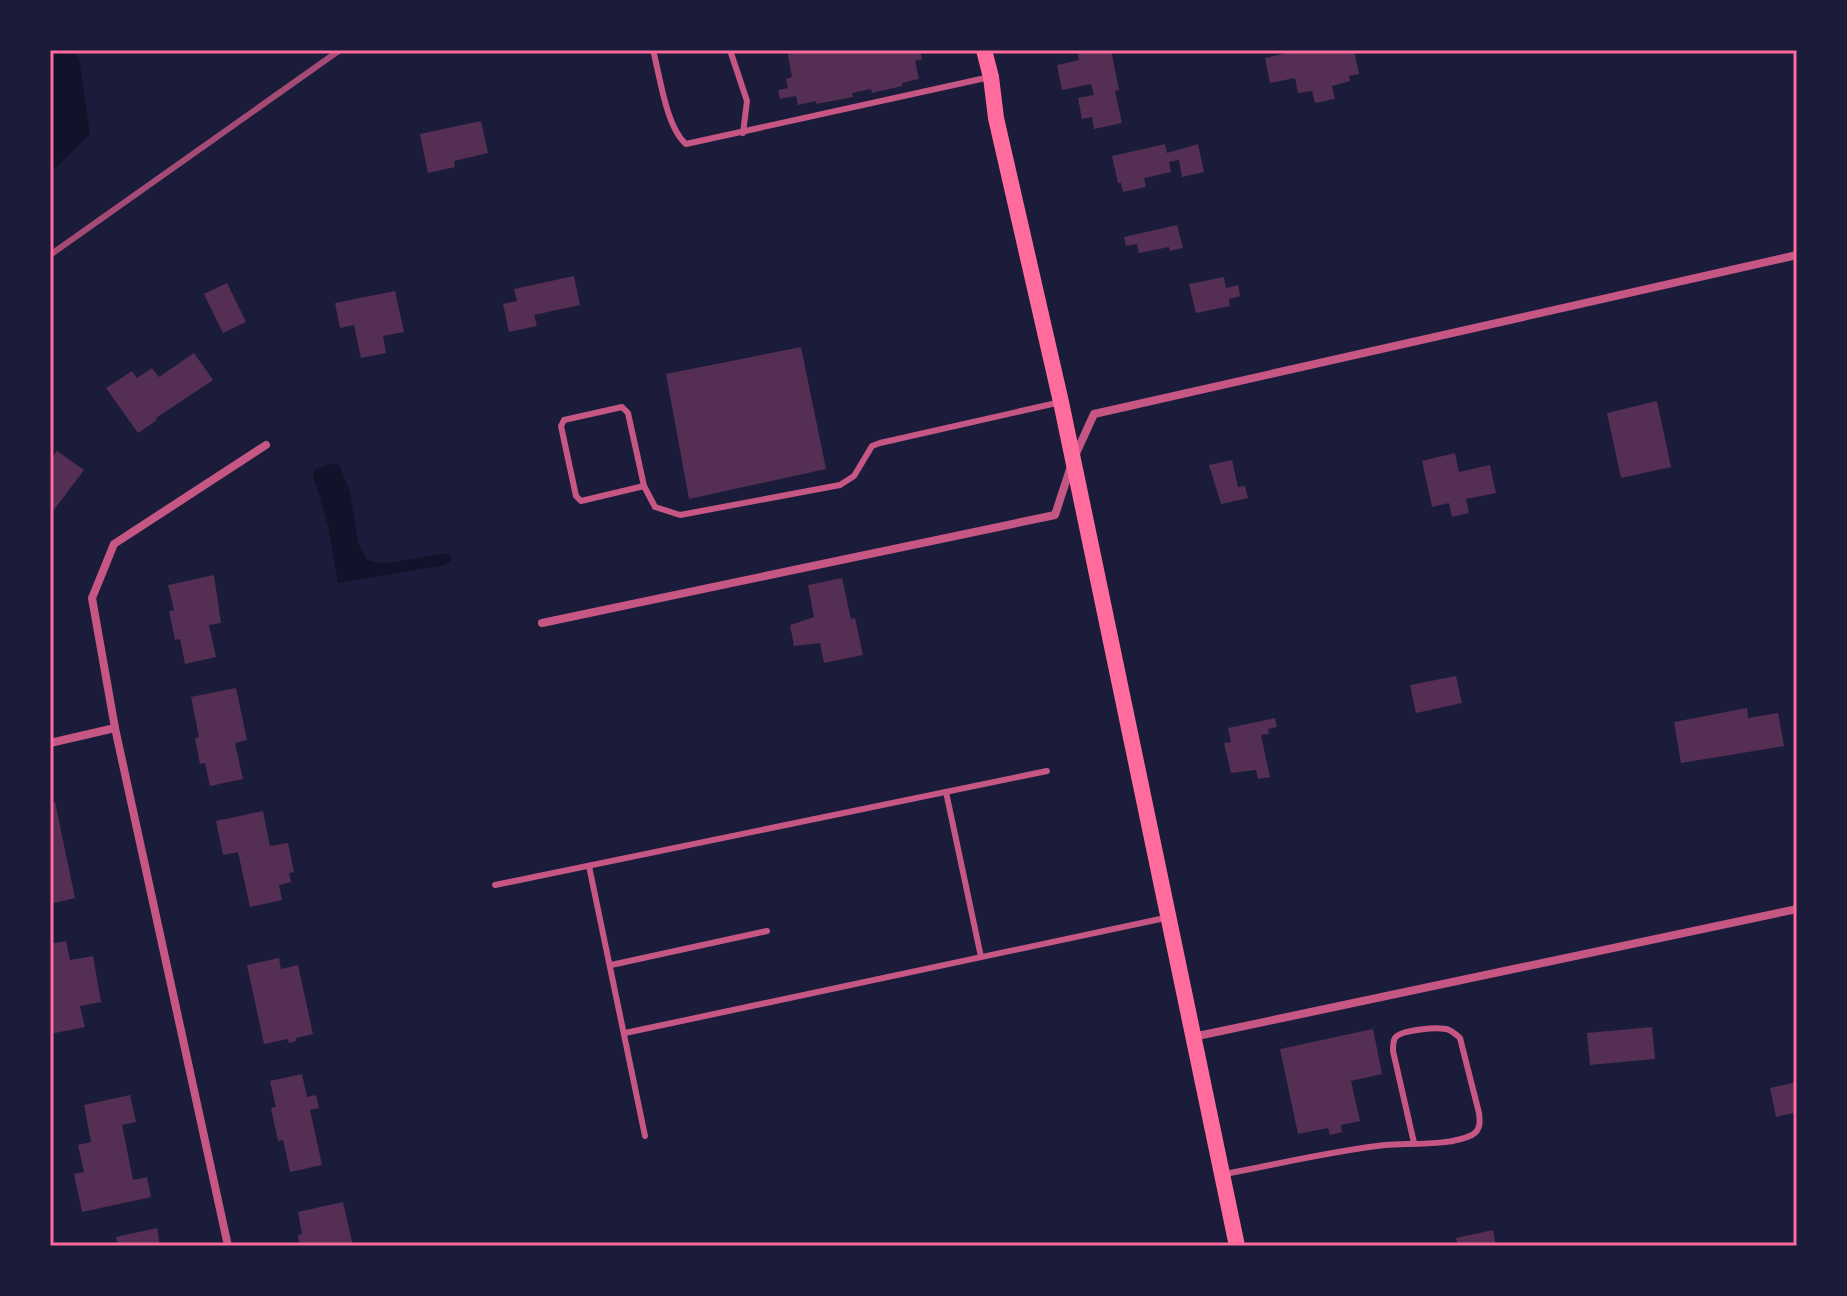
<svg xmlns="http://www.w3.org/2000/svg" width="1847" height="1296" font-family="Jost,sans-serif">
<rect width="100%" height="100%" fill="#1b1b3a"/>
<g fill="#12122b">
<path d="M50 50H65L79 57 90 134 50 173Z"/>
<path d="M331 464H339L350 492 358 542 367 560 383 564 449 553 451 561 445 565 338 583 328 526 313 475 315 469Z"/>
</g>
<g fill="#542f53">
<path d="M787 50H920L922 59 915 61 919 79 902 83V86L872 93 871 89 852 93 853 97 816 104V101L798 105 796 96 780 99 778 90 788 88 786 79 792 77Z"/>
<path d="M1077 50H1111L1119 90 1115 91 1122 123 1094 129 1092 117 1082 119 1078 98 1094 95 1091 84 1062 90 1057 65 1079 60Z"/>
<path d="M1300 50H1354L1359 74 1349 76 1350 81 1332 86 1335 99 1315 103 1312 91 1298 93 1295 78 1270 83 1265 58Z"/>
<path d="M481 121 488 153 454 161 455 167 428 173 420 134Z"/>
<path d="M1165 144 1167 153 1198 144 1204 172 1182 177 1179 160 1169 162 1171 172 1144 178 1146 187 1123 192 1121 183H1118L1112 156Z"/>
<path d="M1177 225 1183 248 1170 251 1169 247 1139 253 1137 244 1126 246 1124 237Z"/>
<path d="M574 276 580 305 534 315 537 326 509 332 503 304 517 301 514 289Z"/>
<path d="M1224 277 1226 288 1238 285 1240 296 1229 299 1230 306 1196 313 1189 284Z"/>
<path d="M227 283 246 322 223 333 204 294Z"/>
<path d="M395 291 404 332 383 336 386 353 361 358 354 325 340 328 335 303Z"/>
<path d="M801 347 826 469 689 499 666 374Z"/>
<path d="M194 353 213 380 156 418 157 420 138 433 106 388 132 371 137 378 152 368 159 377Z"/>
<path d="M1657 401 1671 467 1621 478 1607 413Z"/>
<path d="M57 451 84 470 50 515V460Z"/>
<path d="M1455 453 1459 472 1490 465 1496 493 1466 499 1469 513 1452 517 1449 503 1432 507 1422 461Z"/>
<path d="M1232 460 1238 487 1245 486 1248 498 1221 504 1209 465Z"/>
<path d="M214 575 221 623 209 625 216 657 185 664 180 639 175 640 169 611 174 610 168 585Z"/>
<path d="M842 578 851 619 855 618 863 655 824 663 820 643 794 646 790 625 814 617 808 585Z"/>
<path d="M1456 676 1462 703 1416 713 1410 685Z"/>
<path d="M236 688 247 740 235 743 243 779 210 786 205 763 200 764 195 738 199 737 191 697Z"/>
<path d="M1747 708 1748 718 1778 713 1784 746 1681 763 1674 722Z"/>
<path d="M1275 718 1277 727 1268 729 1269 734 1261 735 1270 777 1258 779 1256 770 1231 773 1224 743 1231 742 1228 728Z"/>
<path d="M55 802 75 898 50 904V803Z"/>
<path d="M263 811 270 846 288 843 294 872 289 873 291 882 279 885 282 900 250 907 238 852 223 855 216 821Z"/>
<path d="M66 941 70 960 93 956 101 1002 80 1006 85 1027 50 1034V944Z"/>
<path d="M279 958 281 969 298 965 313 1034 296 1038V1041L289 1043 288 1039 264 1044 247 965Z"/>
<path d="M1652 1027 1655 1059 1590 1065 1587 1033Z"/>
<path d="M1373 1029 1382 1074 1351 1081 1360 1121 1341 1125 1342 1132 1330 1135 1328 1128 1298 1134 1280 1049Z"/>
<path d="M302 1074 307 1097 316 1095 319 1108 310 1110 322 1165 290 1172 283 1140 278 1141 271 1108 276 1107 270 1081Z"/>
<path d="M1797 1082V1112L1776 1117 1770 1088Z"/>
<path d="M130 1095 136 1122 122 1125 133 1180 147 1177 151 1197 82 1212 74 1174 84 1172 78 1145 91 1142 84 1105Z"/>
<path d="M343 1202 353 1246H300L298 1235 302 1234 298 1212Z"/>
<path d="M157 1228 160 1246H118L116 1237Z"/>
<path d="M1493 1230 1496 1246H1458L1456 1238Z"/>
</g>
<g fill="none" stroke-linecap="round" stroke-linejoin="round">
<g stroke="#c65784" stroke-width="6">
<path d="M653 50C660 76 666 127 686 144L990 77"/>
<path d="M730 50 747 101 743 133"/>
<path d="M644 486 581 501 576 496 561 426 564 420 622 407 628 413 644 486 655 507 680 515 840 485 854 476 872 446 880 443 1061 402"/>
<path d="M946 792 981 957"/>
<path d="M589 866 645 1136"/>
<path d="M495 885 1047 771"/>
<path d="M611 965 767 931"/>
<path d="M625 1033 1165 918"/>
<path d="M1225 1174C1278 1164 1332 1151 1385 1145 1410 1143 1450 1146 1472 1135 1481 1130 1480 1121 1479 1113L1460 1038C1455 1034 1454 1032 1449 1030 1440 1026 1400 1030 1395 1038 1393 1041 1393 1048 1393 1051L1414 1143"/>
</g>
<g stroke="#c65784" stroke-width="8">
<path d="M542 623 1055 515 1073 460 1094 414 1797 255"/>
<path d="M50 743 115 728"/>
<path d="M1193 1037 1797 909"/>
<path d="M228 1246 115 728 92 598 114 544 266 445"/>
</g>
<path stroke="#ff6b9d" stroke-width="16" d="M984 50 991 77 996 118 1061 402 1237 1246"/>
<path stroke="#a44b75" stroke-width="6" d="M50 255 340 50"/>
</g>
<rect width="1847" height="1296" fill="none" stroke="#1b1b3a" stroke-width="104"/>
<rect x="52" y="52" width="1743" height="1192" fill="none" stroke="#ff6b9d" stroke-width="3"/>
</svg>
